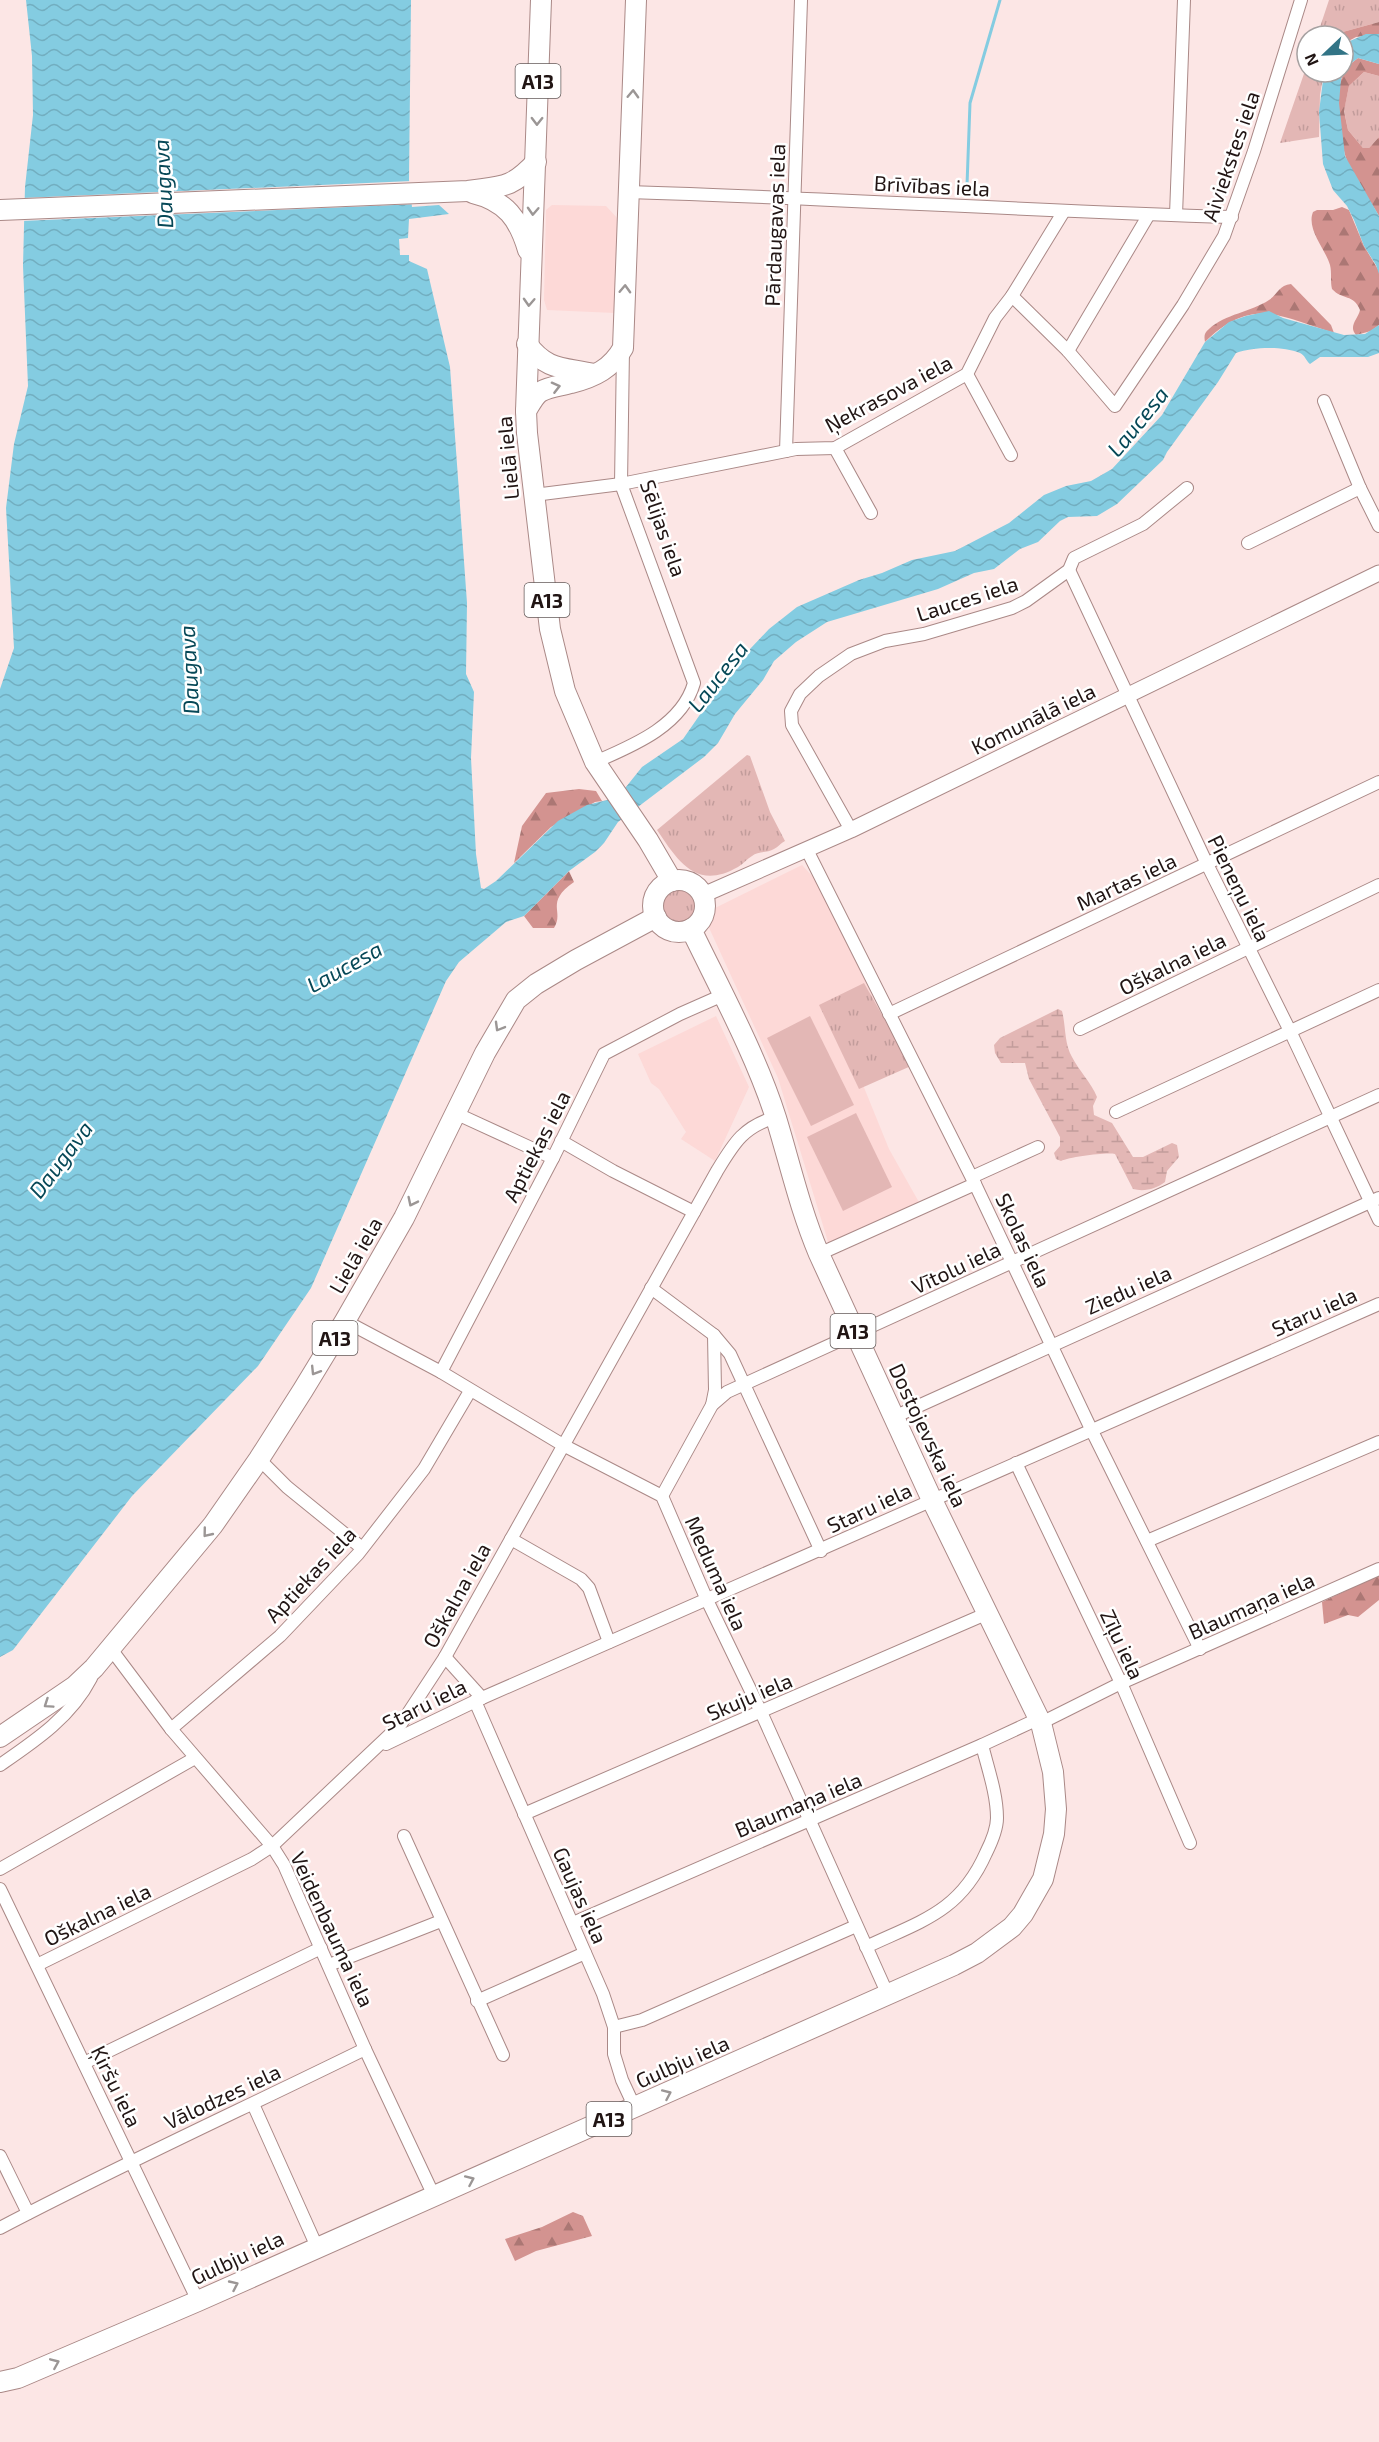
<svg xmlns="http://www.w3.org/2000/svg" width="1379" height="2442" font-family="'Exo 2',sans-serif">
<defs>
<pattern id="grass-tufts" width="24" height="20" patternUnits="userSpaceOnUse" patternTransform="scale(1.5)"><rect width="24" height="20" fill="#e3b7b5"/><path d="M3 7l-1-3M5 7V3M7 7l1-3M15 17l-1-3M17 17v-4M19 17l1-3" fill="none" stroke="#c29c9b"/></pattern>
<pattern id="forest-firs" width="22" height="20" patternUnits="userSpaceOnUse" patternTransform="scale(1.5)"><rect width="22" height="20" fill="#d39390"/><path d="M5 1l3.5 6h-7zM16 11l3.5 6h-7z" fill="#ab7774"/></pattern>
<pattern id="wetland-marsh" width="20" height="14" patternUnits="userSpaceOnUse" patternTransform="scale(1.5)"><rect width="20" height="14" fill="#e3b7b5"/><path d="M1 5h8M5 5V1M11 12h8M15 12V8" fill="none" stroke="#c29c9b"/></pattern>
<pattern id="water-waves" width="16" height="10" patternUnits="userSpaceOnUse" patternTransform="scale(1.5)"><rect width="16" height="10" fill="#84cce1"/><path d="M0 5q4-4 8 0t8 0" fill="none" stroke="#72aec0"/></pattern>
</defs>
<rect width="100%" height="100%" fill="#fce6e5"/>
<g fill="#fdd9d7">
<path d="M552 205 606 206 618 219 615 313 547 310 544 300 546 210Z"/>
<path d="M802 865 815 879 907 1066 863 1085 889 1149 920 1204 829 1245 778 1078 705 919 709 911Z"/>
<path d="M716 1016 749 1087 715 1161 681 1139 686 1132 659 1089 651 1083 638 1054Z"/>
</g>
<g fill="url(#grass-tufts)">
<path d="M1329 0H1379V22L1339 33 1338 36H1317Z"/>
<path d="M1307 65V72H1324L1320 95 1319 137 1280 143Z"/>
<path d="M1364 72 1379 76V137L1369 148H1363L1348 130 1344 110 1349 86Z"/>
<path d="M747 755 750 756 770 812 785 841C781 843 778 847 774 849 768 853 758 851 752 856 747 859 743 864 738 867 696 891 678 861 657 830Z"/>
<circle cx="680" cy="905" r="18"/>
<path d="M864 983 911 1066 859 1089 819 1005Z"/>
</g>
<g fill="url(#forest-firs)">
<path d="M1379 22V34L1356 37 1343 44V36H1338L1339 33Z"/>
<path d="M1358 58 1379 64V76L1364 72 1349 86 1344 111 1348 130 1363 148H1369L1379 137V216C1369 199 1356 182 1348 163 1340 144 1335 100 1341 80 1344 70 1350 64 1358 58Z"/>
<path d="M1342 207 1349 210 1364 246 1379 271V325L1371 331 1356 335C1348 326 1358 319 1360 310 1354 294 1342 300 1332 289 1330 281 1332 273 1330 265 1326 250 1306 229 1313 212L1317 210H1333Z"/>
<path d="M1291 284 1331 325 1334 333C1281 316 1251 296 1205 342 1204 336 1204 333 1209 329 1225 314 1251 312 1269 300 1278 294 1279 285 1291 284Z"/>
<path d="M579 789 596 791 602 801 595 802 551 827 514 863 522 826 546 793Z"/>
<path d="M569 871 574 882C544 903 565 911 554 928H533L524 916Z"/>
<path d="M1379 1575V1600L1358 1617 1348 1615 1324 1624 1322 1602Z"/>
<path d="M573 2212 583 2216 592 2236 536 2251 515 2261 505 2239 542 2227Z"/>
</g>
<path fill="url(#wetland-marsh)" d="M1058 1009 1062 1011C1066 1026 1064 1043 1072 1057 1079 1071 1091 1082 1097 1097L1093 1106 1094 1115 1112 1123 1133 1157H1143L1172 1143 1177 1145 1179 1157 1167 1171 1165 1182C1156 1189 1144 1192 1133 1189L1115 1154C1106 1152 1070 1157 1061 1161L1056 1159 1054 1153 1060 1146V1137L1029 1079 1025 1063H1001L995 1053 994 1045 1000 1038Z"/>
<g fill="#e3b7b5">
<path d="M810 1016 854 1105 811 1126 767 1038Z"/>
<path d="M856 1113 892 1187 843 1211 807 1137Z"/>
</g>
<g fill="url(#water-waves)">
<path d="M26 0H411L409 180 412 207 439 205 449 214 409 219 408 238 399 239 400 255H409V261L427 269 450 367 467 603 466 674 474 692 471 758 476 854 481 888 484 889 496 881 558 821 587 805 607 800 626 787 642 767 683 739 733 667 769 629 797 607 859 580 882 573 912 560 955 551 1009 523 1044 495 1066 486 1091 481 1112 469 1162 415 1205 342 1229 322 1246 316 1269 311 1283 318 1344 335 1365 334 1379 325V353L1368 357H1320L1310 364C1306 361 1305 355 1300 353 1282 346 1254 347 1236 353L1218 382 1167 452 1163 460 1117 504 1097 516 1068 517 1060 521 1038 542 1020 549 994 569 974 573 938 589 827 622 796 642 774 661 763 680 735 714 718 743 704 757 618 822 604 843 595 852 569 871 524 916 506 922 459 962 446 981 311 1288 258 1366 132 1496 13 1650 0 1657V689L14 648 6 508 14 444 28 386 23 266 25 187 33 115 32 56Z"/>
<path d="M1366 34H1379V64L1358 58 1349 65 1341 79 1339 103 1345 156 1379 216V274L1376 265 1364 246 1354 220 1347 206 1333 190 1323 164 1319 112 1324 72H1343V44Z"/>
</g>
<path fill="#fce6e5" d="M412 181 415 204 442 203 21 221 22 198Z"/>
<g fill="none" stroke-linecap="round" stroke-linejoin="round">
<path stroke="#84cce1" stroke-width="3" d="M967 185 970 103 1000 0"/>
<defs>
<g id="minor">
<path d="M629 192C831 198 1031 211 1232 217"/>
<path d="M1176 215 1184 0"/>
<path d="M1012 296 1068 351 1115 406 1183 305 1224 236 1254 151 1301 0"/>
<path d="M1068 351 1148 216"/>
<path d="M967 374 1011 455"/>
<path d="M1324 401 1360 488 1379 526"/>
<path d="M835 448 871 513"/>
<path d="M786 451 801 0"/>
<path d="M534 495 621 484 796 449 835 448 967 374 995 318 1012 296 1064 211"/>
<path d="M1248 543 1360 488"/>
<path d="M1069 570 1207 864 1290 1031 1379 1220"/>
<path d="M595 762C632 746 682 726 694 683L621 484 623 349"/>
<path d="M851 830 792 725 791 711 800 694 819 676 851 654 885 641 924 634 1012 608 1026 601 1069 570 1074 558 1143 524 1187 488"/>
<path d="M807 850 975 1184 1091 1429 1200 1649"/>
<path d="M889 1014 1379 782"/>
<path d="M1080 1029 1379 885"/>
<path d="M1116 1112 1379 990"/>
<path d="M455 1113 553 1158"/>
<path d="M561 1141 613 1171 694 1212"/>
<path d="M972 1177 1038 1147"/>
<path d="M819 1254 975 1184"/>
<path d="M651 1288 714 1335 730 1354 821 1551"/>
<path d="M345 1321 441 1372 563 1445 662 1496 707 1600 761 1712 888 1995"/>
<path d="M441 1372 553 1158 604 1054 680 1014 723 995"/>
<path d="M712 1405 715 1390 714 1335"/>
<path d="M894 1417 1379 1198"/>
<path d="M259 1459 287 1487 362 1548"/>
<path d="M1016 1463 1121 1683 1190 1843"/>
<path d="M662 1496 712 1405 727 1392 1379 1095"/>
<path d="M511 1539 581 1579 589 1588 609 1642"/>
<path d="M1147 1541 1379 1442"/>
<path d="M111 1649 171 1729 272 1846 284 1865 365 2049 434 2196"/>
<path d="M445 1657 482 1698"/>
<path d="M475 1701 603 1994 614 2027V2054L622 2080 635 2108"/>
<path d="M1041 1723 1121 1683 1379 1569"/>
<path d="M171 1729 280 1636 358 1554 424 1469 470 1391"/>
<path d="M386 1744 482 1698 1379 1304"/>
<path d="M0 1765C35 1741 71 1717 91 1678"/>
<path d="M524 1814 988 1613"/>
<path d="M404 1836 503 2055"/>
<path d="M0 1869 195 1758"/>
<path d="M0 1889 198 2301"/>
<path d="M573 1923 982 1745 1038 1719"/>
<path d="M866 1947C921 1921 960 1912 986 1853 991 1843 997 1829 997 1818 997 1794 988 1769 982 1745"/>
<path d="M37 1965 252 1859 272 1846 401 1724 445 1657 717 1171C734 1143 743 1127 776 1117"/>
<path d="M329 1965 441 1921"/>
<path d="M477 2001 585 1953"/>
<path d="M614 2027 642 2020 856 1926"/>
<path d="M84 2063 321 1948"/>
<path d="M253 2104 317 2247"/>
<path d="M0 2156 28 2213"/>
<path d="M0 2228C120 2165 243 2109 365 2049"/>
</g>
<path id="tertiary" d="M703 895 851 830 1379 573"/>
<g id="primary">
<path d="M541 0 526 411 527 433 550 629 565 691 595 762 648 840 672 881"/>
<path d="M473 193C506 201 519 219 528 250"/>
<path d="M0 210 468 191C502 186 511 189 536 162"/>
<path d="M527 344C547 371 563 367 594 374"/>
<path d="M526 411C530 405 534 396 540 392 550 386 561 386 571 383 595 377 612 368 623 348L636 0"/>
<circle cx="679" cy="906" r="26"/>
<path d="M0 1737 75 1686 94 1668 213 1525 259 1459 303 1390 345 1321 404 1218 485 1053 516 1000 536 984 576 960 656 917"/>
<path d="M0 2382 18 2378 198 2301 954 1965 977 1953 1012 1927 1023 1914 1043 1879 1054 1834 1056 1809 1053 1772 1041 1723 932 1500 819 1254C800 1209 790 1164 776 1118 756 1055 720 989 691 929"/>
</g>
</defs>
<use href="#minor" stroke="#aa8987" stroke-width="14"/>
<use href="#tertiary" stroke="#aa8987" stroke-width="17"/>
<use href="#primary" stroke="#aa8987" stroke-width="22"/>
<use href="#minor" stroke="#fff" stroke-width="12"/>
<use href="#tertiary" stroke="#fff" stroke-width="15"/>
<use href="#primary" stroke="#fff" stroke-width="20"/>
</g>
<defs><path id="oneway-chevron" d="M-2-3.5L2.5 0L-2 3.5" fill="none" stroke-width="1.6" stroke-linecap="round" stroke-linejoin="round" transform="scale(1.5)"/></defs>
<g stroke="#9b9695">
<use href="#oneway-chevron" transform="translate(633 94) rotate(-88)"/>
<use href="#oneway-chevron" transform="translate(537 121) rotate(91)"/>
<use href="#oneway-chevron" transform="translate(533 211) rotate(93)"/>
<use href="#oneway-chevron" transform="translate(625 289) rotate(-88)"/>
<use href="#oneway-chevron" transform="translate(529 302) rotate(93)"/>
<use href="#oneway-chevron" transform="translate(556 387) rotate(-14)"/>
<use href="#oneway-chevron" transform="translate(499 1027) rotate(120)"/>
<use href="#oneway-chevron" transform="translate(412 1202) rotate(116)"/>
<use href="#oneway-chevron" transform="translate(315 1371) rotate(122)"/>
<use href="#oneway-chevron" transform="translate(207 1533) rotate(129)"/>
<use href="#oneway-chevron" transform="translate(48 1704) rotate(146)"/>
<use href="#oneway-chevron" transform="translate(667 2094) rotate(-24)"/>
<use href="#oneway-chevron" transform="translate(470 2180) rotate(-24)"/>
<use href="#oneway-chevron" transform="translate(234 2285) rotate(-25)"/>
<use href="#oneway-chevron" transform="translate(55 2363) rotate(-23)"/>
</g>
<g text-anchor="middle" dominant-baseline="central" stroke-width="5" stroke-linejoin="round" paint-order="stroke">
<g fill="#fff" stroke="#645b5a" stroke-width="1.5">
<rect x="515.5" y="64" width="45" height="34" rx="4.5"/>
<rect x="524.5" y="583" width="45" height="34" rx="4.5"/>
<rect x="830.5" y="1314" width="45" height="34" rx="4.5"/>
<rect x="312.5" y="1321" width="45" height="34" rx="4.5"/>
<rect x="586.5" y="2102" width="45" height="34" rx="4.5"/>
</g>
<g font-size="20" font-weight="bold" fill="#211514">
<text x="538" y="81">A13</text>
<text x="547" y="600">A13</text>
<text x="853" y="1331">A13</text>
<text x="335" y="1338">A13</text>
<text x="609" y="2119">A13</text>
</g>
<g font-size="21" fill="#211514" stroke="#fff">
<text transform="translate(1230 156) rotate(-71)">Aiviekstes iela</text>
<text transform="translate(932 185) rotate(3)">Brīvības iela</text>
<text transform="translate(774 225) rotate(-88)">Pārdaugavas iela</text>
<text transform="translate(888 393) rotate(-28)">Ņekrasova iela</text>
<text transform="translate(507 458) rotate(-95)">Lielā iela</text>
<text transform="translate(664 528) rotate(71)">Sēlijas iela</text>
<text transform="translate(967 598) rotate(-18)">Lauces iela</text>
<text transform="translate(1033 718) rotate(-26)">Komunālā iela</text>
<text transform="translate(1126 881) rotate(-25)">Martas iela</text>
<text transform="translate(1240 888) rotate(64)">Pieneņu iela</text>
<text transform="translate(1172 963) rotate(-26)">Oškalna iela</text>
<text transform="translate(536 1146) rotate(-63)">Aptiekas iela</text>
<text transform="translate(1024 1240) rotate(65)">Skolas iela</text>
<text transform="translate(355 1255) rotate(-60)">Lielā iela</text>
<text transform="translate(956 1267) rotate(-25)">Vītolu iela</text>
<text transform="translate(1128 1289) rotate(-24)">Ziedu iela</text>
<text transform="translate(1314 1311) rotate(-24)">Staru iela</text>
<text transform="translate(929 1435) rotate(65)">Dostojevska iela</text>
<text transform="translate(869 1507) rotate(-25)">Staru iela</text>
<text transform="translate(717 1573) rotate(66)">Meduma iela</text>
<text transform="translate(310 1574) rotate(-47)">Aptiekas iela</text>
<text transform="translate(456 1595) rotate(-61)">Oškalna iela</text>
<text transform="translate(1251 1605) rotate(-24)">Blaumaņa iela</text>
<text transform="translate(1123 1644) rotate(65)">Zīļu iela</text>
<text transform="translate(749 1696) rotate(-23)">Skuju iela</text>
<text transform="translate(424 1704) rotate(-26)">Staru iela</text>
<text transform="translate(798 1804) rotate(-23)">Blaumaņa iela</text>
<text transform="translate(581 1895) rotate(66)">Gaujas iela</text>
<text transform="translate(97 1914) rotate(-26)">Oškalna iela</text>
<text transform="translate(333 1929) rotate(65)">Veidenbauma iela</text>
<text transform="translate(682 2061) rotate(-24)">Gulbju iela</text>
<text transform="translate(117 2086) rotate(64)">Ķiršu iela</text>
<text transform="translate(222 2096) rotate(-25)">Vālodzes iela</text>
<text transform="translate(237 2257) rotate(-25)">Gulbju iela</text>
</g>
<g font-size="22" font-style="italic" fill="#064857" stroke="#fff">
<text transform="translate(162 184) rotate(-93)">Daugava</text>
<text transform="translate(1137 421) rotate(-51)">Laucesa</text>
<text transform="translate(188 670) rotate(-93)">Daugava</text>
<text transform="translate(717 676) rotate(-52)">Laucesa</text>
<text transform="translate(344 966) rotate(-29)">Laucesa</text>
<text transform="translate(60 1159) rotate(-53)">Daugava</text>
</g>
</g>
<g transform="translate(1325 54) rotate(247)"><circle r="28" fill="#ffffff" stroke="#a6a1a1" stroke-width="1.5"/>
<path d="M0-4.5L10 22L0 15L-10 22Z" fill="#327486"/>
<text y="-9" font-size="16" font-weight="bold" text-anchor="middle" fill="#211514">N</text>
</g>
</svg>
